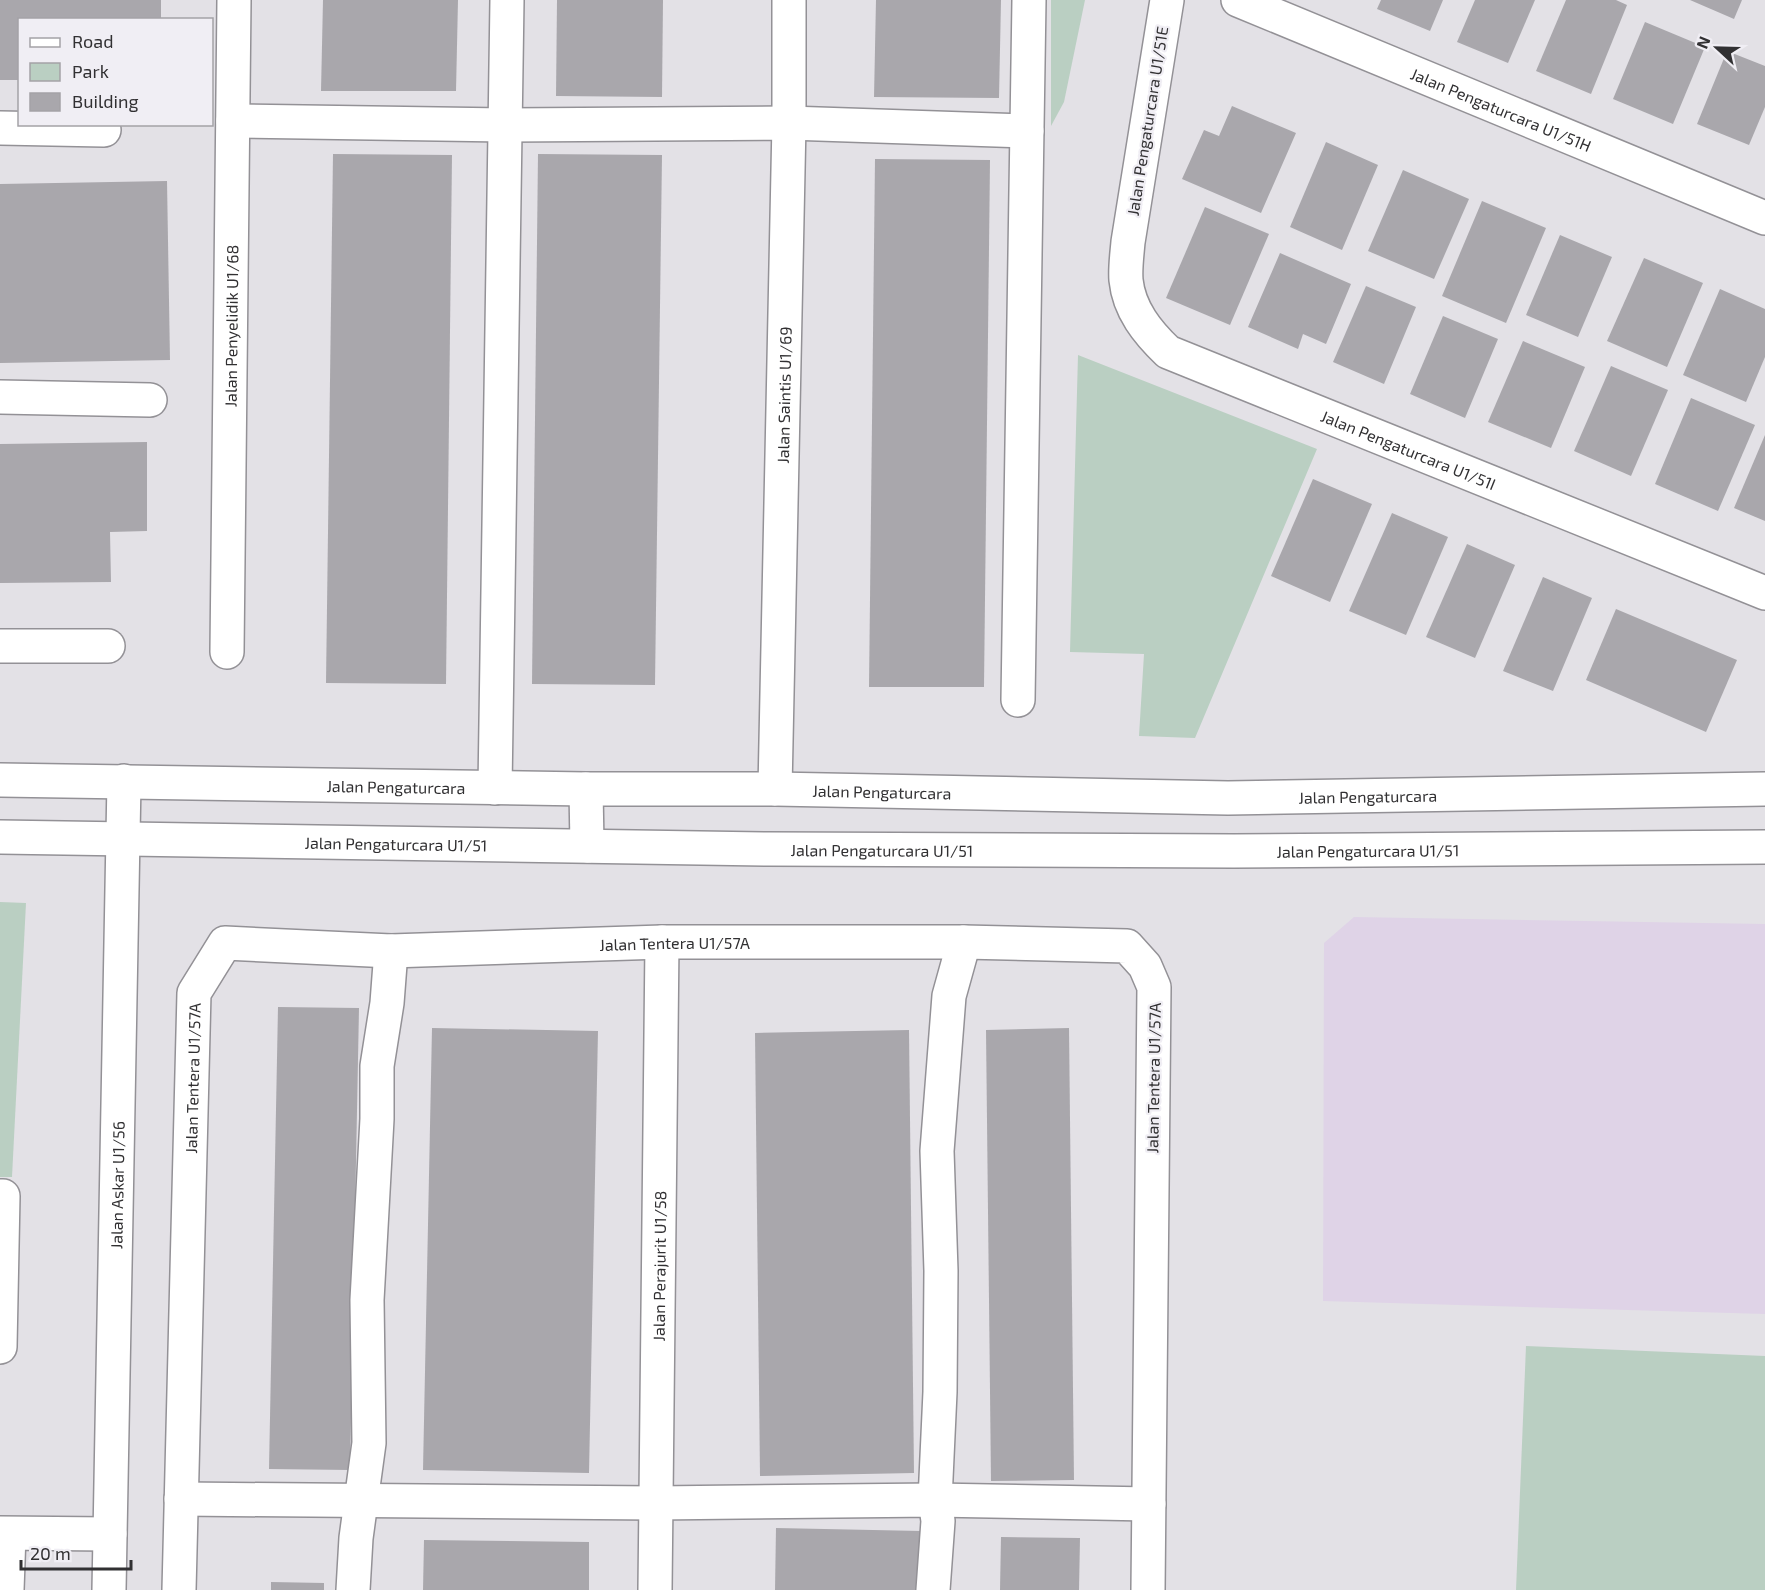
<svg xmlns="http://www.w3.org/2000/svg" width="1765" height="1590" font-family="'Exo 2',sans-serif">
<rect width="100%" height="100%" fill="#e3e1e6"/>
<path fill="#dfd3e7" d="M1354 917 1765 924V1314L1323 1301 1324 943Z"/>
<g fill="#bacfc2">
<path d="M1051 0H1085L1064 102 1051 126Z"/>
<path d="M1078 355 1317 449 1195 738 1139 736 1144 654 1070 652Z"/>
<path d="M0 902 26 903 12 1177H0Z"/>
<path d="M1526 1346 1765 1356V1590H1516Z"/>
</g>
<g fill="#a9a7ac">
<path d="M0 0H161V20H20V80H0Z"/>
<path d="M323 0H458L456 91H321Z"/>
<path d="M557 0H663L662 97 556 96Z"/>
<path d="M876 0H1001L999 98 874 97Z"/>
<path d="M1381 0H1443L1430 31 1377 9Z"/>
<path d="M1475 0H1535L1508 63 1457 42Z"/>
<path d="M1566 0H1616L1627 5 1591 94 1536 71Z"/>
<path d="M1690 0H1742L1734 19Z"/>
<path d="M1645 22 1705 47 1673 124 1613 99Z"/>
<path d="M1727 51 1765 66V107L1749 145 1697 124Z"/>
<path d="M1232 106 1296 133 1261 213 1182 179 1204 130 1219 136Z"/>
<path d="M1326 142 1378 165 1342 250 1290 227Z"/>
<path d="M333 154 452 155 446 684 326 683Z"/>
<path d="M538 154 662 155 655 685 532 684Z"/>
<path d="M875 159 990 160 984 687H869Z"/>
<path d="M1403 170 1469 199 1434 279 1368 251Z"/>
<path d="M167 181 170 360 0 363V184Z"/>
<path d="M1482 201 1546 228 1506 323 1442 296Z"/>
<path d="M1205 207 1269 234 1230 325 1166 298Z"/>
<path d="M1560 235 1612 257 1578 337 1526 315Z"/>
<path d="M1280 253 1351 284 1326 344 1303 334 1298 349 1248 327Z"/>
<path d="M1644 258 1703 283 1667 367 1607 341Z"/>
<path d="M1366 286 1416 307 1384 384 1333 362Z"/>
<path d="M1720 289 1765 309V357L1746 402 1683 375Z"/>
<path d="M1443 316 1498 339 1465 418 1410 394Z"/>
<path d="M1523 341 1585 367 1551 448 1488 422Z"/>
<path d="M1611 366 1668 390 1631 476 1574 451Z"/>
<path d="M1691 398 1755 425 1718 511 1655 484Z"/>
<path d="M1765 435V521L1734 508Z"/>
<path d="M147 442V531L110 532 111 582 0 583V444Z"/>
<path d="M1313 479 1372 504 1330 602 1271 576Z"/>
<path d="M1392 513 1448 537 1406 635 1349 611Z"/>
<path d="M1467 544 1515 565 1475 658 1426 637Z"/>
<path d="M1543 577 1592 598 1553 691 1503 671Z"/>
<path d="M1616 609 1737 660 1706 732 1586 680Z"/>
<path d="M278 1007 359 1008 350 1470 269 1469Z"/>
<path d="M432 1028 598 1031 589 1473 423 1470Z"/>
<path d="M1069 1028 1074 1480 991 1481 986 1030Z"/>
<path d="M909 1030 914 1473 760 1476 755 1033Z"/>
<path d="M776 1528 921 1531 920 1590H775Z"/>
<path d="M1001 1537 1080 1538 1079 1590H1000Z"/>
<path d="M424 1540 589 1542V1590H423Z"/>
<path d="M271 1582 324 1583V1590H271Z"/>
</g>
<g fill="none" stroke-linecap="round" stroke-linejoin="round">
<defs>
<g id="minor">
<path id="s1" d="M1167 0 1128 242C1127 254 1125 268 1126 280 1129 310 1148 333 1168 352L1765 593"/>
<path id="s2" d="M1238 0 1765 218"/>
<path d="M233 121 505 125 789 123 1027 131"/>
<path d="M0 128 104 130"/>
<path d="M0 397 150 400"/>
<path d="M0 646H108"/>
<path id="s3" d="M227 652 234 0"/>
<path d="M1018 700 1029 0"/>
<path id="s4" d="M0 780 586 789H775L1228 798 1765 789"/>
<path d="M495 788 507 0"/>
<path d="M586 789 587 846"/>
<path id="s5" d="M775 789 789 123V0"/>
<path id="s6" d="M0 837 769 849 1234 851 1765 847"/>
<path d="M0 1196H3L0 1347"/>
<path d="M181 1499 656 1503 935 1500 1149 1504"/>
<path d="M0 1533 110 1534"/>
<path d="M7 1590 9 1534"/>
<path id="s7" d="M109 1590 124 781"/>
<path id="s8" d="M179 1590 194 993 225 943 391 951 662 942H964L1127 946 1145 966 1154 987 1148 1590"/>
<path d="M353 1590 356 1538 369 1443 367 1300 377 1119V1066L387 1003 391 951"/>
<path id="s9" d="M655 1590 662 942"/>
<path d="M933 1590 938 1521 935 1500 940 1392 941 1271 937 1151 949 996 964 942"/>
</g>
</defs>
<use href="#minor" stroke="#939196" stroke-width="36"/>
<use href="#minor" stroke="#fff" stroke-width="33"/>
</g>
<g text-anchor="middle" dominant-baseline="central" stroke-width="4.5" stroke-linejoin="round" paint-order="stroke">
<g font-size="16" fill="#313032" stroke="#f0eef4">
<text stroke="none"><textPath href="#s2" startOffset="285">Jalan Pengaturcara U1/51H</textPath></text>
<text transform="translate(1147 121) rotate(-81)">Jalan Pengaturcara U1/51E</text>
<text stroke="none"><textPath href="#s3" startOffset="326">Jalan Penyelidik U1/68</textPath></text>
<text stroke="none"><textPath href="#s5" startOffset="394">Jalan Saintis U1/69</textPath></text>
<text stroke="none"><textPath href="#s1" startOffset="628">Jalan Pengaturcara U1/51I</textPath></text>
<text stroke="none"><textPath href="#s4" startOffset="396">Jalan Pengaturcara</textPath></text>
<text stroke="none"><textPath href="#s4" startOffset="882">Jalan Pengaturcara</textPath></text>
<text stroke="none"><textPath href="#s4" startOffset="1368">Jalan Pengaturcara</textPath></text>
<text stroke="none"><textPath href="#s6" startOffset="396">Jalan Pengaturcara U1/51</textPath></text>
<text stroke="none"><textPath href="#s6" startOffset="882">Jalan Pengaturcara U1/51</textPath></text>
<text stroke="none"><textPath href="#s6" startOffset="1368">Jalan Pengaturcara U1/51</textPath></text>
<text stroke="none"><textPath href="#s8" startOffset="1106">Jalan Tentera U1/57A</textPath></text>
<text stroke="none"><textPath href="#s8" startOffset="512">Jalan Tentera U1/57A</textPath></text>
<text transform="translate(1153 1078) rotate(-89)">Jalan Tentera U1/57A</text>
<text stroke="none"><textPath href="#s7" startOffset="405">Jalan Askar U1/56</textPath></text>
<text stroke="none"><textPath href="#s9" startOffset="324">Jalan Perajurit U1/58</textPath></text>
</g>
</g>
<rect x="18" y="18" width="195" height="108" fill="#f0eef4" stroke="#a4a2a6" stroke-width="1.5"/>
<rect x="30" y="38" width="30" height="9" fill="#ffffff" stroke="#a4a2a6" stroke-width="1.5"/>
<text x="72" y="48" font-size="18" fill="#313032">Road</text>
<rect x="30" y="63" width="30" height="18" fill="#bacfc2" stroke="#a4a2a6" stroke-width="1.5"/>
<text x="72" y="78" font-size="18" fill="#313032">Park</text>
<rect x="30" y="93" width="30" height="18" fill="#a9a7ac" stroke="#a4a2a6" stroke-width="1.5"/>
<text x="72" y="108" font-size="18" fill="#313032">Building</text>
<g transform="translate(1717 48) rotate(292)" stroke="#f0eef4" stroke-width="4.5" paint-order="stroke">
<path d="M0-4.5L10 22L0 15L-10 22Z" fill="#313032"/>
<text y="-9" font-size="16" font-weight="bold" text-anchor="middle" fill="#313032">N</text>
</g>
<path d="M21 1560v9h110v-9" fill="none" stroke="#313032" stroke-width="3"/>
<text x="30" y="1560" font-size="18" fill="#313032" stroke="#f0eef4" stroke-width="4.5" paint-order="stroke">20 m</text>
</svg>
